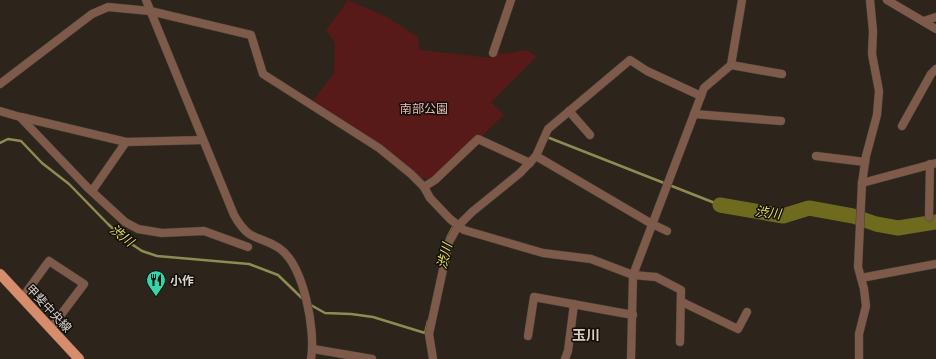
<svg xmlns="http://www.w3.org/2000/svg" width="936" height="359" font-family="Manrope,'Noto Sans JP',sans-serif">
<rect width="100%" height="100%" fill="#2d241b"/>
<path fill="#581919" d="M348 0 387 17 418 37 420 50 492 58 497 53C501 53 505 54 510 53 521 52 527 47 536 57L491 102 504 115 482 136 475 137 434 177 427 179 420 178 313 100 334 73 335 43 326 30Z"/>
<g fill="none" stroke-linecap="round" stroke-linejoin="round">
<g stroke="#8f8b53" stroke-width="2.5">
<path d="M547 137 720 205"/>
<path d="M0 143 8 139 21 141 42 163 69 184 108 224 124 239 142 251 157 256 249 264 278 275 305 301"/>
<path d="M447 238 454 225"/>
<path d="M309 304 325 313 351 314 373 317 425 333 428 321"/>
</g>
<path stroke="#6f6b1e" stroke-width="15" d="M720 205 783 216 809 208 853 216 876 224 898 228 936 222"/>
<defs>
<g id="minor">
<path d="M146 0 234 215C250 243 257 234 279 248 304 265 316 331 311 359"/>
<path d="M887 0 936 29"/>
<path d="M924 21 936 17"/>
<path d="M493 53 511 0"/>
<path d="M731 65 782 74"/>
<path d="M0 84 92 14 108 7 150 11 251 35 263 74 379 148 411 174 424 187 430 198 450 219 464 230 543 253 591 259 633 275 656 277 681 290 680 342"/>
<path d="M0 111 20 117 87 187 125 222 138 229 162 233 204 231 248 247"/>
<path d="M569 111 590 135"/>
<path d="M694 114 781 121"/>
<path d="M21 117 126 142 203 140"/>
<path d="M902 126 931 74 936 69"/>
<path d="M536 156 652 224 667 231"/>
<path d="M816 156 865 162"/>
<path d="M862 183 936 163"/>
<path d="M424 187 435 180 478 139 530 163"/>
<path d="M92 191 126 142"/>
<path d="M929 217 930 164"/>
<path d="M861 278 936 264"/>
<path d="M22 298 49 261 84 284 51 328"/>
<path d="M682 302 738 329 747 312"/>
<path d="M528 336 534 297 633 315"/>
<path d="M313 349 372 359"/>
<path d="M433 359 429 334 449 242 458 226 472 212 520 173 536 156 548 129 630 60 647 71 701 96"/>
<path d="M565 359 568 351 574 304"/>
<path d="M631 359 633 275 704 88 731 65 742 0"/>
<path d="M859 359V334L866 306 864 289 858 267 862 183 866 156 877 115 879 91 872 54 873 31 870 0"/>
</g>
<path id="primary" d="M0 274 79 359"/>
</defs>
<use href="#minor" stroke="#494038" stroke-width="9"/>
<use href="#primary" stroke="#494038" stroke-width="11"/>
<use href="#minor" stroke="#7e5a4a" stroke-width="8"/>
<use href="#primary" stroke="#d78d6c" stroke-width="10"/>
</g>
<defs>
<symbol id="restaurant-pin" viewBox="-11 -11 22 30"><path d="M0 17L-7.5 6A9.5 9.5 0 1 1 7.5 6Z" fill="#36d4a7" stroke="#120e0a"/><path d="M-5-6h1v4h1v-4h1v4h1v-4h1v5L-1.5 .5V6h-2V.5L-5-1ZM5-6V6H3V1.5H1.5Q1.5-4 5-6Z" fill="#111"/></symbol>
</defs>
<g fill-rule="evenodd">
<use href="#restaurant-pin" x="145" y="269" width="22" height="30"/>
</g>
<g text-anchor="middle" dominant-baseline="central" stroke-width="3" stroke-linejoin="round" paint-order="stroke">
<g font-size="12" fill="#f0bdb8" stroke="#120e0a">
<text x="424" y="108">南部公園</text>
</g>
<g font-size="12" font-weight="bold" fill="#dbd5cf" stroke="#120e0a" text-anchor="start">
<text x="170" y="280">小作</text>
</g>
<g font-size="12" fill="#dbd5cf" stroke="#120e0a">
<text transform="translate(49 308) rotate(47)">甲斐中央線</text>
</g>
<g font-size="13" font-style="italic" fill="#e7e15f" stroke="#120e0a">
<text transform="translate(768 212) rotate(7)">渋川</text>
<text transform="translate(122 235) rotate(38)">渋川</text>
<text transform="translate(444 256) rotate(-76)">渋川</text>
</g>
<g font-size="14" font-weight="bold" fill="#d8ccc0" stroke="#120e0a">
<text x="586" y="334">玉川</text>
</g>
</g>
</svg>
